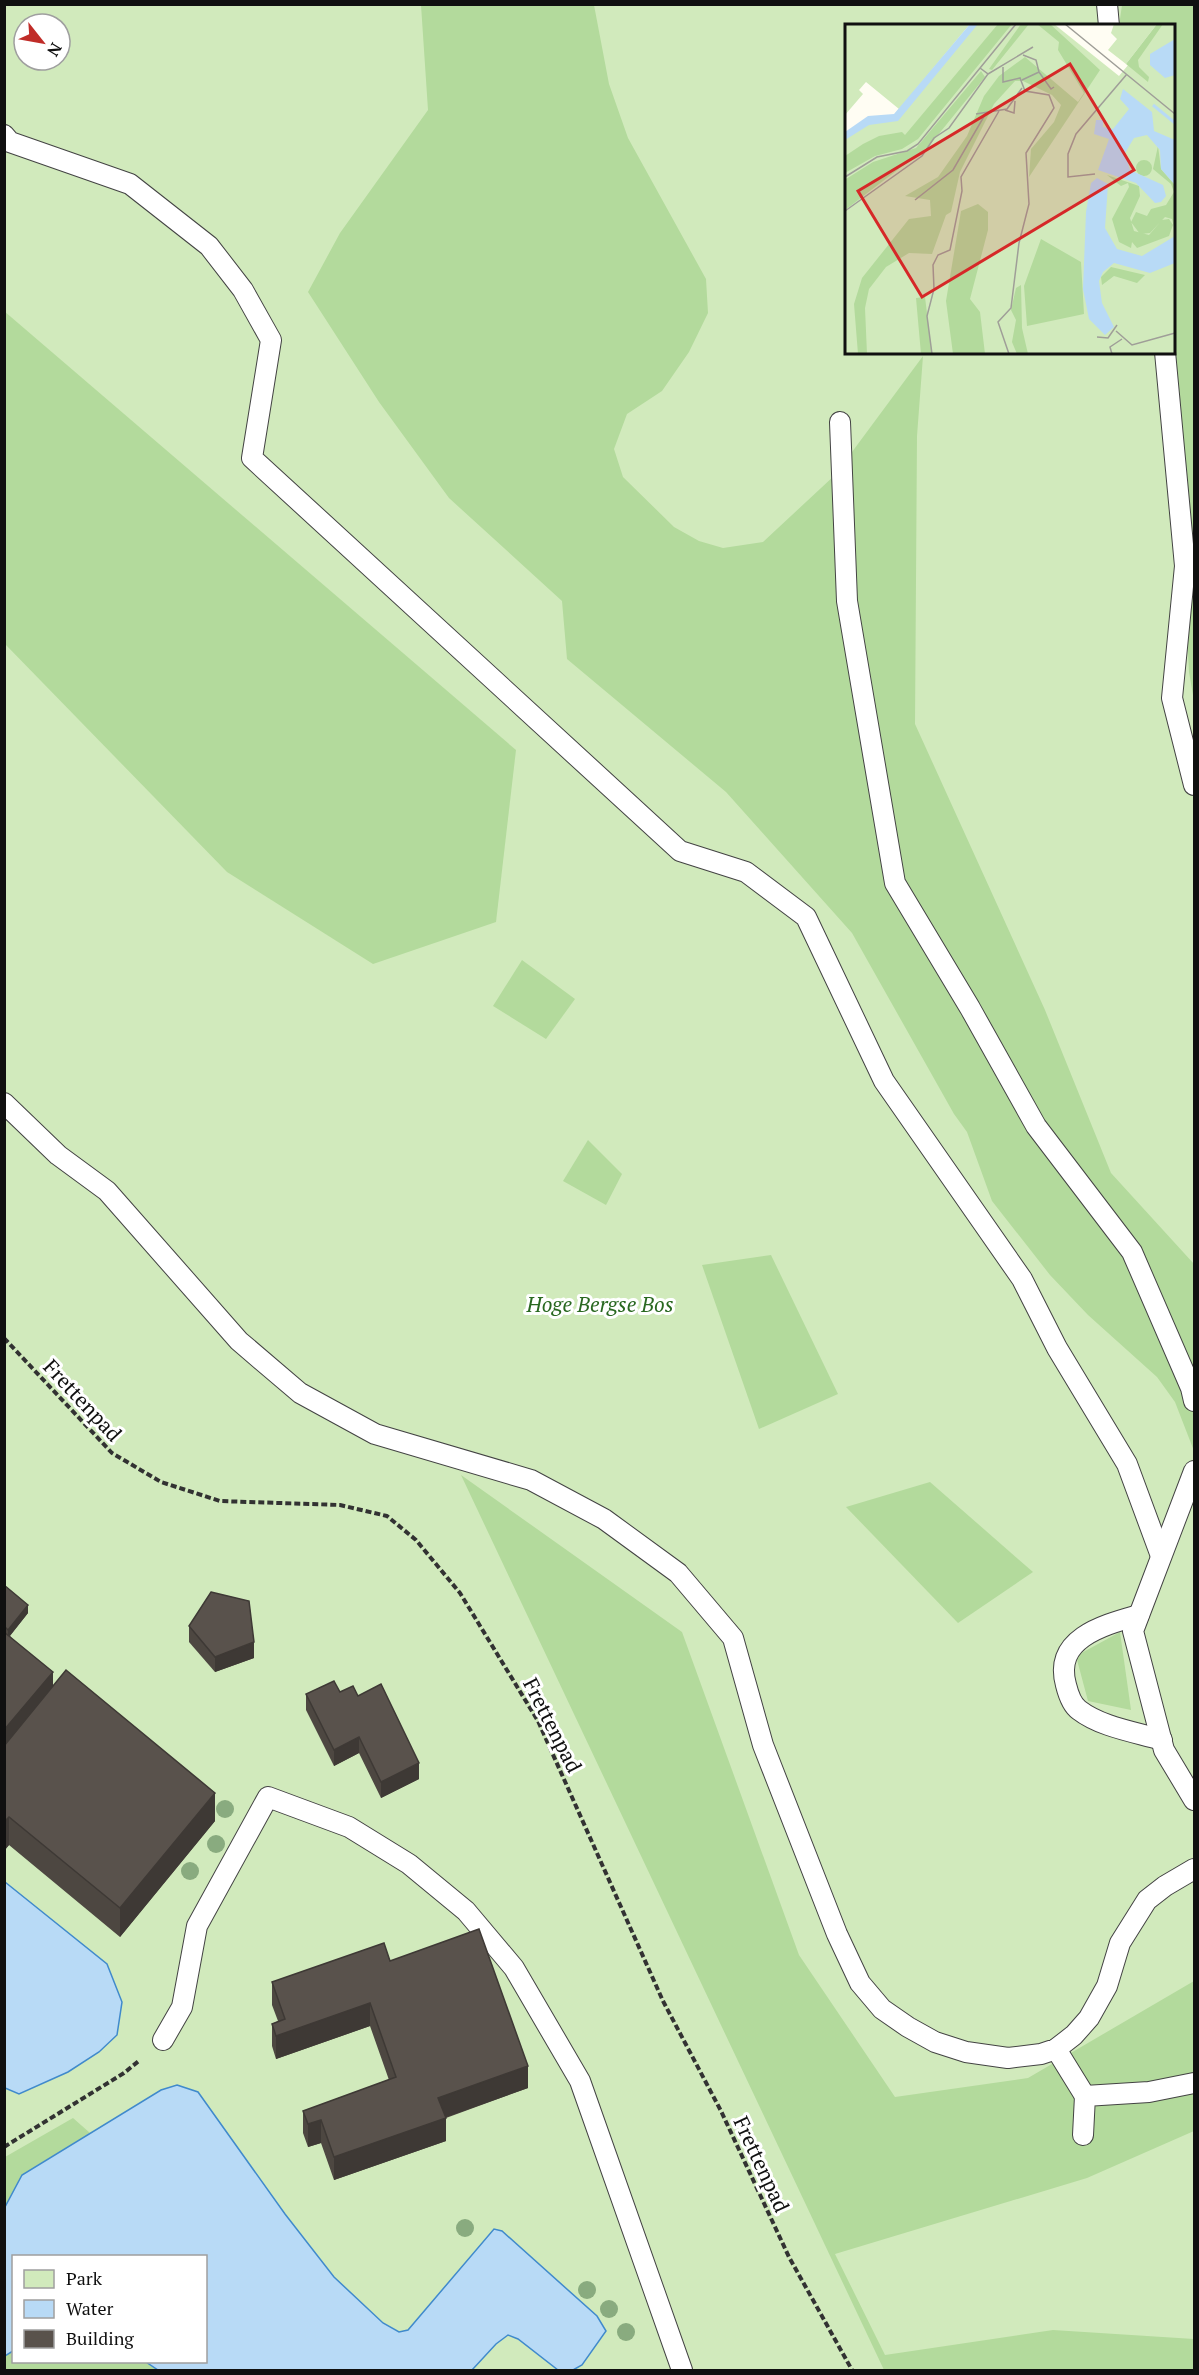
<svg xmlns="http://www.w3.org/2000/svg" width="1199" height="2375" font-family="'PT Serif',serif">
<rect width="100%" height="100%" fill="#fffdf3"/>
<path fill="#d1eabc" fill-rule="evenodd" d="M5 5H1194V2370H5ZM24 24H60V60H24ZM846 26H1174V352H846ZM14 2256H206V2362H14Z"/>
<g fill="#b3da9c">
<path d="M421 5H594L609 84 628 138 706 279 708 313 689 352 662 391 627 414 614 449 623 477 674 527 699 541 723 548 763 542 835 475 923 356 917 436 915 724 1045 1010 1111 1173 1194 1264V1451L1175 1402 1157 1377 1088 1315 1050 1275 992 1201 967 1132 954 1114 852 933 726 792 567 659 562 601 449 498 379 402 308 292 340 233 428 110Z"/>
<path d="M1122 5H1194V701L1189 672 1184 574 1168 457 1176 308 1174 297V26H1119Z"/>
<path d="M4 311 516 750 496 922 373 964 227 872 5 644Z"/>
<path d="M522 960 575 999 546 1039 493 1006Z"/>
<path d="M588 1140 622 1174 606 1205 563 1181Z"/>
<path d="M771 1255 838 1394 759 1429 702 1265Z"/>
<path d="M461 1475 682 1632 799 1955 895 2097 1028 2078 1194 1981V2131L1087 2178 835 2254 885 2355 1053 2330 1194 2339V2370H884Z"/>
<path d="M930 1482 1033 1572 958 1623 846 1507Z"/>
<path d="M1120 1632 1131 1710 1088 1701 1076 1656Z"/>
<path d="M73 2118 90 2133 22 2175 5 2207V2157Z"/>
<path d="M13 2351 14 2362H146L158 2370H5V2356Z"/>
</g>
<g fill="#b8daf6" stroke="#408acc" stroke-width="1.5">
<path d="M5 1882 107 1964 122 2002 117 2035 99 2052 68 2072 19 2094 5 2088Z"/>
<path d="M177 2085 198 2092 285 2214 334 2277 383 2323 399 2332 408 2330 494 2229 502 2231 597 2316 606 2331 582 2365 573 2370H558L518 2339 508 2335 496 2344 472 2370H158L146 2362H206V2256H14L13 2351 5 2356V2207L22 2175 161 2090Z"/>
</g>
<g fill="none" stroke-linecap="round" stroke-linejoin="round">
<defs>
<g id="lane">
<path d="M1107 4 1109 26"/>
<path d="M4 135 10 142 130 184 209 246 243 290 271 340 252 458 680 851 746 872 806 917 884 1081 1022 1279 1057 1348 1127 1464 1161 1556"/>
<path d="M1165 352 1185 566 1172 698 1194 785"/>
<path d="M840 422 847 601 895 883 970 1008 1036 1126 1132 1252 1191 1388 1194 1401"/>
<path d="M4 1103 58 1155 107 1191 239 1341 300 1393 375 1434 531 1480 604 1519 678 1573 733 1638 763 1745 837 1934 860 1983 882 2009 908 2027 935 2042 966 2052 1008 2058 1041 2054 1056 2049 1074 2035 1089 2018 1107 1986 1120 1943 1147 1900 1165 1886 1194 1869"/>
<path d="M1194 1471 1133 1631 1164 1750 1194 1800"/>
<path d="M1139 1615C1104 1625 1053 1638 1066 1685 1068 1693 1072 1705 1079 1710 1101 1727 1135 1732 1162 1740"/>
<path d="M163 2040 182 2007 197 1926 268 1797 349 1827 409 1864 466 1911 514 1968 580 2081 682 2370"/>
<path d="M1056 2049 1085 2096"/>
<path d="M1083 2135 1085 2096 1149 2092 1194 2083"/>
</g>
</defs>
<use href="#lane" stroke="#434343" stroke-width="22"/>
<g stroke="#323232" stroke-width="4" stroke-dasharray="6 3" stroke-linecap="butt">
<path d="M4 1338 112 1453 161 1482 220 1501 340 1505 387 1516 416 1540 460 1593 538 1721 663 2001 721 2111 789 2257 852 2370"/>
<path d="M4 2147 124 2073 140 2060"/>
</g>
<use href="#lane" stroke="#fff" stroke-width="20"/>
</g>
<g fill="#89ab7f">
<circle cx="225" cy="1809" r="9"/>
<circle cx="216" cy="1844" r="9"/>
<circle cx="190" cy="1871" r="9"/>
<circle cx="465" cy="2228" r="9"/>
<circle cx="587" cy="2290" r="9"/>
<circle cx="609" cy="2309" r="9"/>
<circle cx="626" cy="2332" r="9"/>
</g>
<g fill="#4d4741">
<path d="M4 1585 28 1613 10 1636 53 1687 215 1821 120 1937 9 1845 4 1851Z"/>
<path d="M189 1626 254 1658 215 1672 189 1642Z"/>
<path d="M340 1692 358 1696 419 1779 381 1798 359 1753 334 1766 306 1710V1694Z"/>
<path d="M390 1961 528 2088 446 2118V2141L334 2180 321 2143 308 2147 303 2133V2111L389 2080 370 2026 276 2059 272 2046V2024L278 2021 272 2005V1982Z"/>
</g>
<g fill="#3e3935">
<path d="M28 1605V1613L8 1638V1630Z"/>
<path d="M254 1642V1658L215 1672V1657Z"/>
<path d="M53 1672V1695L4 1753V1730Z"/>
<path d="M359 1737V1753L334 1766V1750Z"/>
<path d="M419 1763V1779L381 1798V1782Z"/>
<path d="M215 1793V1821L120 1937V1908Z"/>
<path d="M9 1817V1845L4 1851V1822Z"/>
<path d="M370 2003V2026L276 2059V2036Z"/>
<path d="M528 2066V2088L438 2120V2098Z"/>
<path d="M446 2118V2141L334 2180V2157Z"/>
<path d="M321 2120V2143L308 2147V2124Z"/>
</g>
<g fill="#59524c" stroke="#3e3935" stroke-width="1.5">
<path d="M4 1585 28 1605 8 1630 4 1626Z"/>
<path d="M211 1592 249 1601 254 1642 215 1657 189 1626Z"/>
<path d="M4 1632 53 1672 4 1730Z"/>
<path d="M66 1670 215 1793 120 1908 9 1817 4 1822V1746Z"/>
<path d="M334 1681 340 1692 353 1686 358 1696 381 1684 419 1763 381 1782 359 1737 334 1750 306 1694Z"/>
<path d="M479 1929 528 2066 438 2098 446 2118 334 2157 321 2120 308 2124 303 2111 396 2077 370 2003 276 2036 272 2024 285 2019 272 1982 384 1943 390 1961Z"/>
</g>
<g text-anchor="middle" dominant-baseline="central" stroke-width="6" stroke-linejoin="round" paint-order="stroke">
<g font-size="21" font-style="italic" fill="#296820" stroke="#fff">
<text x="600" y="1304">Hoge Bergse Bos</text>
</g>
<g font-size="21" fill="#101010" stroke="#fff">
<text transform="translate(83 1400) rotate(47)">Frettenpad</text>
<text transform="translate(553 1725) rotate(63)">Frettenpad</text>
<text transform="translate(762 2164) rotate(65)">Frettenpad</text>
</g>
</g>
<g transform="translate(845 24)">
<rect width="330" height="330" fill="#fffdf3"/>
<path d="M0 0H125L66 71 129 0H209L274 52 317 0H330V330H0V112L20 98H43L54 85 21 58 14 66 18 70 0 91ZM269 0H312L281 40 263 26 272 15 266 9Z" fill="#d1eabc"/>
<path d="M153 0H167L73 115 57 125 30 132 0 149V132L18 120 34 112 57 108 60 111ZM176 0H184L147 46 144 45ZM192 0H205L255 46 184 153 186 125 209 98 216 81 207 71 178 57H170L149 80 115 148 106 188 101 191 87 230 64 229 41 243 24 265 20 284 22 330H13L9 280 17 254 64 195 86 192 85 176 60 172 93 153 122 112 139 72 154 52 180 33 233 78 239 69 213 26 214 18ZM312 0H318L293 36 294 43 304 53 303 58 281 40ZM136 47 140 53 84 122 0 186 1 155 28 138 71 124ZM313 122 316 145 330 161V207L327 195 320 193 305 209 295 210 286 198 291 188 302 192 306 185 321 181 329 168 326 160 308 145ZM291 144a8 8 0 1 1 16 0a8 8 0 1 1-16 0ZM262 151 294 162 295 172 285 194 289 207 304 211 317 196 324 195 328 201 324 212 292 224 287 218 286 224 274 218 267 195 284 163 283 159 276 162ZM133 180 143 188V206L125 275 135 288 140 330H108L101 277 116 187ZM196 215 236 238 239 290 182 302 179 262ZM266 243 300 251 292 259 269 252 257 261 256 253ZM176 261 177 304 183 330H172L167 318 171 296 166 286 171 264ZM80 273 87 330H76L71 274Z" fill="#b3da9c"/>
<path d="M125 0H133L53 97 24 101 0 116V108L23 92 49 90ZM330 15V51L320 54 305 41V30ZM278 65 307 88 309 107 330 116V161L316 145 315 126 302 111 289 114 280 129 285 146 318 161 321 172 316 178 310 179 291 159 253 146 264 115 249 110 251 96H258V103L268 105 284 85 275 75ZM252 154 263 160 260 204 272 225 297 232 330 212V239L305 249 269 239 258 248 254 257 257 279 269 303 260 311 244 295 238 265 241 188 246 159Z" fill="#b8daf6"/>
<path fill="none" stroke="#b8daf6" stroke-width="3" d="M308 81 330 99"/>
<path fill="none" stroke="#9f9e98" stroke-width="1.5" d="M220 0 330 90M158 43V58L175 54 180 67 204 71 209 84 181 129 184 180 174 219 166 284 153 298 164 330M194 48 206 65 209 63M143 50 188 23M177 56 194 48 191 36 178 31M160 86 169 89 170 77M131 90 162 85 177 64M250 150 223 153V130L231 110 282 50M0 153 32 133 62 127 73 120 171 0M70 176 108 146 141 89M0 187 77 132 89 114 104 104 143 50 135 44M271 307 287 321 330 309M252 313 263 314 272 301M87 330 82 292 89 265 88 241 93 231 105 226 117 167 116 153 154 87M267 330 265 323 277 315"/>
<path fill="#d62828" fill-opacity="0.15" stroke="#d62828" stroke-width="3" d="M225 40 289 146 77 273 13 167Z"/>
<rect width="330" height="330" fill="none" stroke="#101010" stroke-width="3"/>
</g>
<rect width="1199" height="2375" fill="none" stroke="#101010" stroke-width="12"/>
<rect x="12" y="2255" width="195" height="108" fill="#ffffff" stroke="#9f9f9f" stroke-width="1.5"/>
<rect x="24" y="2270" width="30" height="18" fill="#d1eabc" stroke="#9f9f9f" stroke-width="1.5"/>
<text x="66" y="2285" font-size="18" fill="#101010">Park</text>
<rect x="24" y="2300" width="30" height="18" fill="#b8daf6" stroke="#9f9f9f" stroke-width="1.5"/>
<text x="66" y="2315" font-size="18" fill="#101010">Water</text>
<rect x="24" y="2330" width="30" height="18" fill="#59524c" stroke="#9f9f9f" stroke-width="1.5"/>
<text x="66" y="2345" font-size="18" fill="#101010">Building</text>
<g transform="translate(42 42) rotate(121)"><circle r="28" fill="#ffffff" stroke="#9f9f9f" stroke-width="1.5"/>
<path d="M0-4.5L10 22L0 15L-10 22Z" fill="#c02c28"/>
<text y="-9" font-size="16" font-weight="bold" text-anchor="middle" fill="#101010">N</text>
</g>
</svg>
